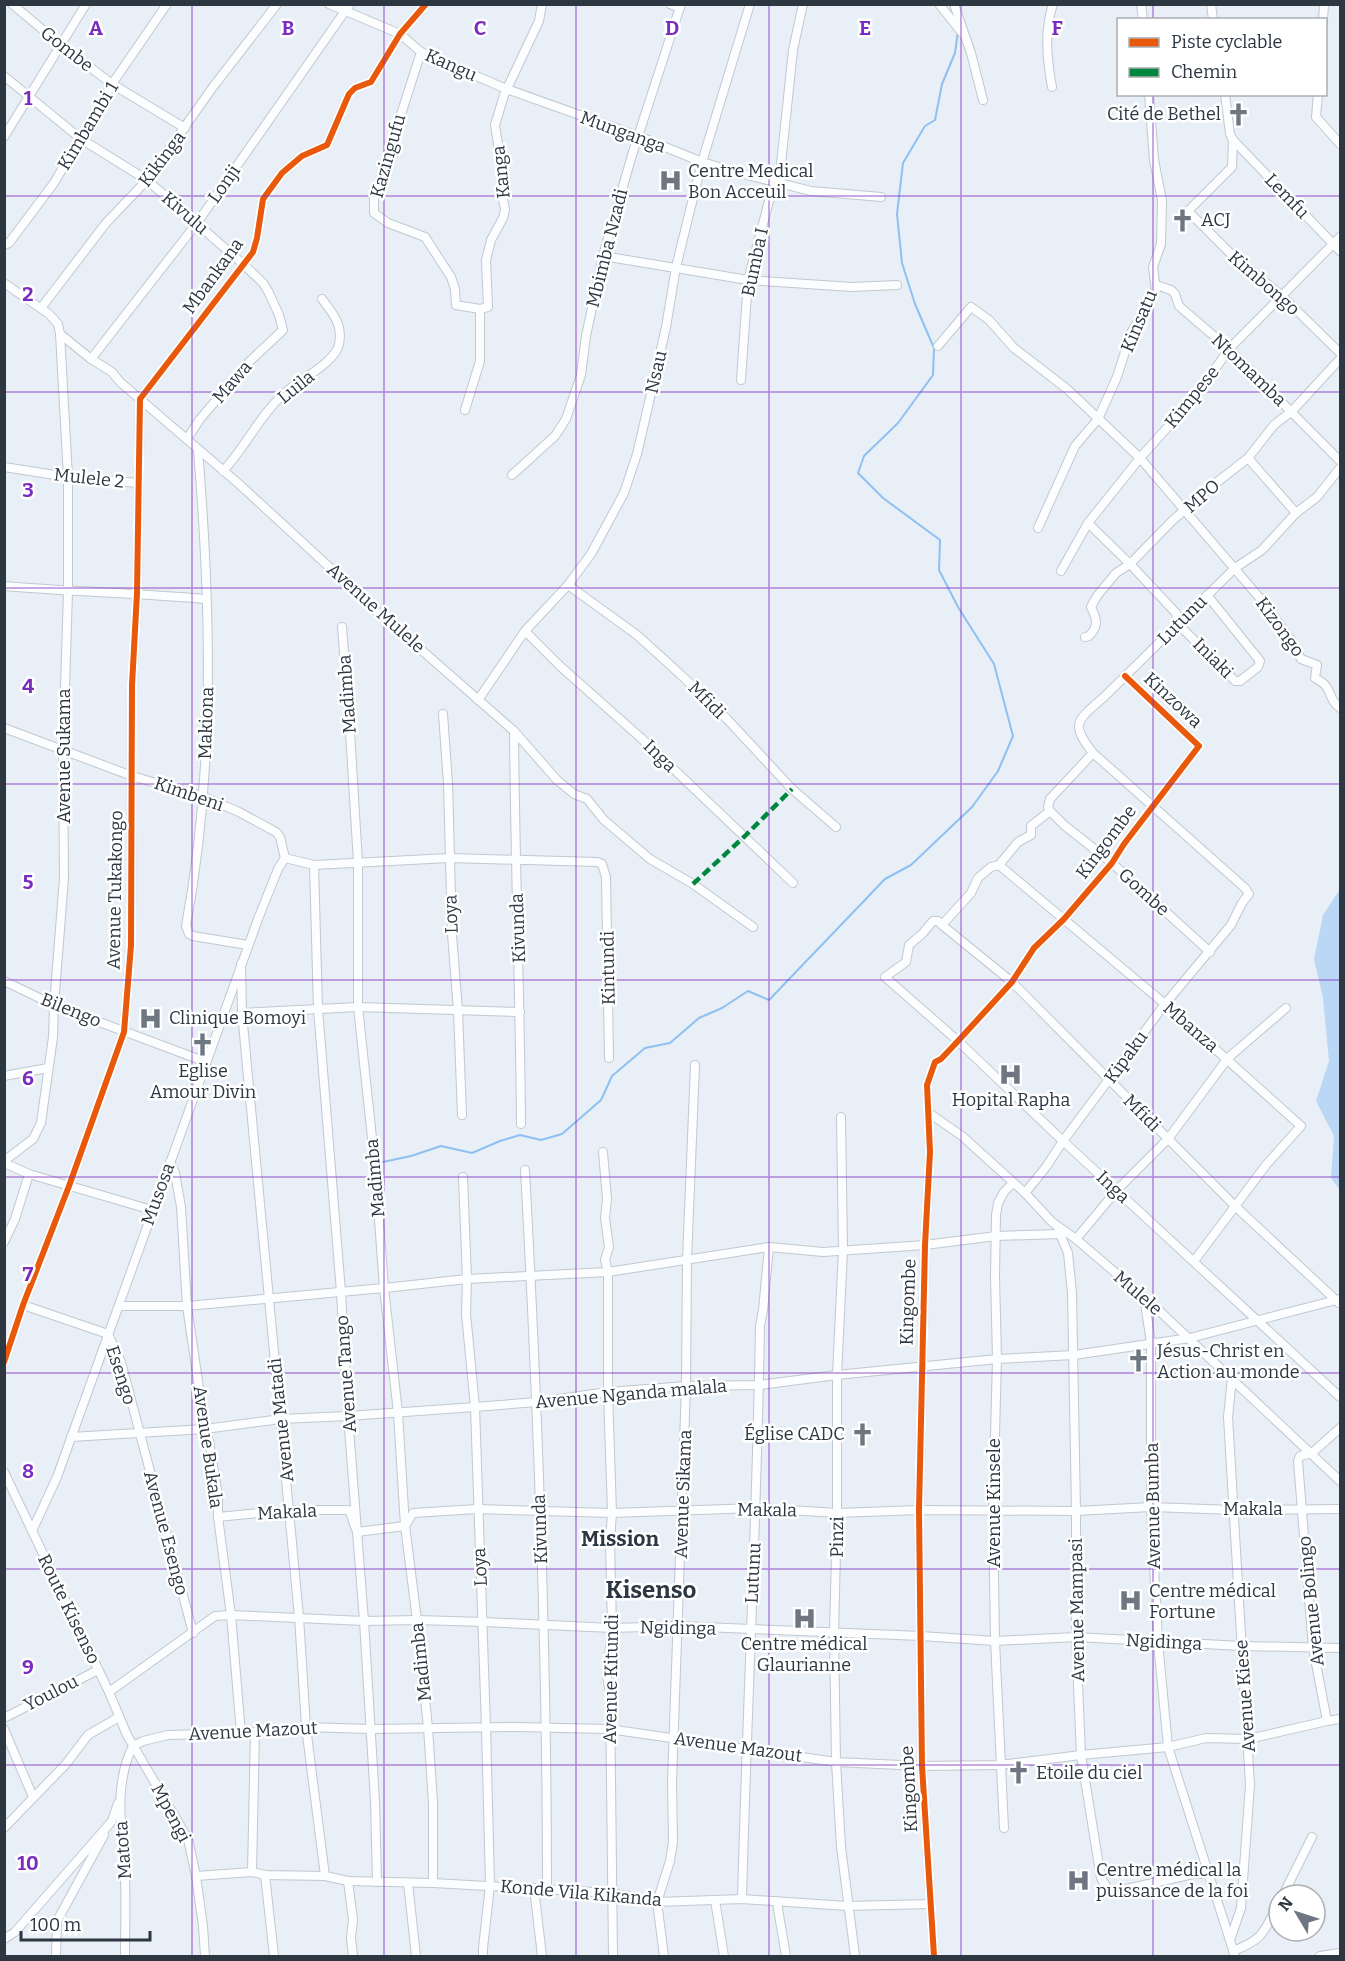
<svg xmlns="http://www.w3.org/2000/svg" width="1345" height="1961" font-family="Bitter,serif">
<rect width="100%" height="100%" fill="#e9eff6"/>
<path fill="#bad7f5" d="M1340 889V1190L1331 1178 1334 1136 1316 1101 1329 1061 1323 998 1314 959 1323 915Z"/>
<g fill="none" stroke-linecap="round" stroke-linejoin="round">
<path stroke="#8ec0f2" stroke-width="2" d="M383 1162 411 1156 441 1146 472 1153 500 1141 520 1135 541 1140 562 1134 601 1100 612 1076 645 1048 670 1043 699 1018 722 1008 748 991 769 1000 885 879 911 865 972 807 998 771 1013 736 994 664 958 607 939 570 940 540 883 498 858 473 864 456 898 423 933 375 934 348 915 304 902 263 897 214 903 163 925 126 935 120 942 84 955 53 958 31"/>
<defs>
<g id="street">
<path d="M12 4 61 45 112 84 185 128"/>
<path d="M329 4 400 34 421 52 504 88 638 136 702 162 747 175 811 191 881 197"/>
<path d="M670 4 680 8"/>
<path d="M939 4 963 34"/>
<path d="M954 4 971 53 983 100"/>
<path d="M1141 4 1143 20"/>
<path d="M1211 4 1213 20"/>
<path d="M1323 20 1324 4"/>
<path d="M421 52 374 199V213L388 223 425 237 451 277 455 289 456 305 480 309"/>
<path d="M4 76 81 139 147 180 243 264 263 283 268 291 279 315 283 330 248 363 200 419 187 439"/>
<path d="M1052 87C1047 60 1044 31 1053 4"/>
<path d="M1225 94 1230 134 1233 140 1340 251"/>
<path d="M1318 94 1316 117 1340 144"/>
<path d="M4 137 86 4"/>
<path d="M1233 140 1232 167 1188 211 1230 253 1282 296 1340 353"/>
<path d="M4 245 9 243 54 183 112 84 167 4"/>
<path d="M603 256 748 280 852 287 897 285"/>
<path d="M4 283 49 314 58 324 60 334 91 359 112 372 120 382 239 484 378 612 514 731 557 780 574 794 587 799 604 820 650 859 693 884 753 927"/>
<path d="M1156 285 1171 290 1175 294 1179 306 1229 349 1340 461"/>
<path d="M41 308 106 223 147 180 213 87 277 4"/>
<path d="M938 346 971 307 989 320 1014 348 1067 389 1140 458 1264 603 1293 643 1301 659 1317 665 1315 678C1335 688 1326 698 1340 708"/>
<path d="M91 359 197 223 350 4"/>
<path d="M741 380 748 280 769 201 779 183 793 50 803 4"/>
<path d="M465 410 480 361V309L488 307 486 260 491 240 503 218 505 210 502 194 504 166 500 157 495 125 504 95 539 21 542 4"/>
<path d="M198 450C211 608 215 770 186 926L189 934 193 936 248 945"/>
<path d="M1248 458 1296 513"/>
<path d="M4 467 68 477 138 483"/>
<path d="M1340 468 1317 497 1296 513 1262 550 1235 568 1104 697C1078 720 1069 723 1093 753L1050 799 1048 807 1050 811 1031 826V835L1018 842 999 865 991 867 978 878 971 893 942 925 938 921H933L922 934 909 945 906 962 885 977 958 1041 1063 1141 1340 1397"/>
<path d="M223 471C246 447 260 414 286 392 299 380 336 362 339 344 343 324 333 314 322 299"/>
<path d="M512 475 555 436 566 419 581 375 586 336 603 256 632 155 681 4"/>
<path d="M1088 523 1130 564 1176 613 1178 624 1235 681H1240L1258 667 1260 661 1207 595"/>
<path d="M1038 528 1075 446 1098 419 1117 377 1131 333 1156 290 1153 267 1161 244 1162 200 1154 160 1149 94"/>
<path d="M1061 571 1088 523 1140 458 1199 392 1229 349 1340 237"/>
<path d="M568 585 637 635 680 674 727 719 792 789 836 827"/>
<path d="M4 586C72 592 139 593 206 599"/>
<path d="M342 627 349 715 358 863V1007L375 1166 384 1288 398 1413 405 1526 417 1620 428 1728 433 1803V1883"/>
<path d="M525 631 560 666 641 738 793 883"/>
<path d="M1085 637 1089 636C1099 626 1097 619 1091 607L1097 596 1116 573 1130 564 1172 521 1207 490 1248 458 1274 425 1292 411 1340 359"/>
<path d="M478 700 525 631 568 585 591 554 624 493 637 454 650 398 666 327 676 267 702 162 750 4"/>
<path d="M443 714 448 783 452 934 458 1011 462 1115"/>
<path d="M4 728 132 776 204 797 239 812 276 832 280 837 285 858"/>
<path d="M514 731C515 862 520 993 521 1124"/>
<path d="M1050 811 1064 825 1112 863 1210 952"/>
<path d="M285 858 314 865 449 858 597 862 602 864 606 877 609 1058"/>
<path d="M314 865 318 1009 341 1292 348 1416 364 1621 375 1801 377 1882"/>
<path d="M999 865 1165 1004 1301 1126 1266 1165 1194 1261"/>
<path d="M942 925 1012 982 1235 1206 1339 1303"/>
<path d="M241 964 242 1013 299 1617 306 1727 325 1876"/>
<path d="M4 981 54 1005 206 1062"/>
<path d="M242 1013 358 1007 520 1012"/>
<path d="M4 1076 48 1068"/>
<path d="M929 1113 962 1136 1025 1193 1052 1222 1076 1239 1152 1304 1340 1481"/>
<path d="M841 1117 843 1250 837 1375V1513L834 1633 836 1762 841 1847 855 1956"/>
<path d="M603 1152 607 1199 605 1218 609 1247 605 1260 608 1272V1392L612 1513 610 1541 612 1628 607 1676 610 1693 613 1956"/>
<path d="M4 1161 33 1139 41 1123 53 1037 54 1005 64 878 63 750 68 592V477L60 334"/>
<path d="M170 1162 175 1173 181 1207 187 1306 205 1429 209 1441 218 1496V1517L231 1615 241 1733"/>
<path d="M4 1163 29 1174 152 1210"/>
<path d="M525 1170C538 1409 547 1649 547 1889"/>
<path d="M463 1177 467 1279 466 1314 475 1407 486 1727 490 1885 483 1948V1956"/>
<path d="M1025 1193 1046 1167 1063 1141 1165 1004 1231 925 1242 903 1249 894 1245 888 1093 753"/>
<path d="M1058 1227 1060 1234 1068 1253 1072 1292 1076 1511V1637L1081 1755 1101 1878 1108 1889 1113 1892 1193 1874H1208"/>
<path d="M1076 1239 1117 1190 1168 1139 1228 1058 1286 1008"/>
<path d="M4 1242 15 1219 29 1174"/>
<path d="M1144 1297 1151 1343V1507L1158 1642 1168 1747 1235 1956"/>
<path d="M23 1305 108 1334 121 1362 193 1633"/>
<path d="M119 1306H187L384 1288 467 1279 608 1272 769 1247 823 1252 925 1245 996 1236 1060 1234"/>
<path d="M4 1362 23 1305 69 1186 124 1032 131 945 132 685 137 593 140 399 253 252 257 238 263 199 282 173 302 156 327 145 349 94 355 88 371 82 400 34 426 4"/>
<path d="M71 1437 205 1429 281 1419 348 1416 475 1407 537 1402 608 1392 686 1386 759 1385 837 1375 997 1359 1074 1355 1190 1338 1340 1299"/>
<path d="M4 1472 109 1692 127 1735 188 1839 196 1876 203 1926 205 1956"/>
<path d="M218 1517 290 1510H349L357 1532 405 1526 413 1513 477 1509 612 1513 756 1508 837 1513 919 1510 1076 1511 1151 1507 1234 1510 1340 1509"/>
<path d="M32 1531 57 1477 258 919 278 869 285 858"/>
<path d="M109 1692 215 1616 231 1615 364 1621 417 1620 484 1622 612 1628 679 1626 921 1636 995 1641 1076 1637 1241 1646 1340 1648"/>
<path d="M4 1718 98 1670"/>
<path d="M1327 1721 1313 1648 1298 1461 1300 1456 1312 1453 1340 1428"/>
<path d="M4 1729 33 1797"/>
<path d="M133 1746 143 1741 168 1735 241 1733 306 1727 370 1729 516 1727 609 1729 836 1762 922 1766 1000 1765 1081 1755 1168 1747 1206 1738 1249 1739 1327 1721 1340 1719"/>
<path d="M4 1828 66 1764 88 1735 119 1717"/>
<path d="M1004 1828 995 1641 993 1512 997 1359 995 1276 996 1215 998 1203 1004 1192 1013 1183"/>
<path d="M252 1872 255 1732"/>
<path d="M265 1875 274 1956"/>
<path d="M196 1876 252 1872 265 1875 325 1876 348 1881 433 1883 612 1893 657 1902 742 1899 847 1906 931 1904"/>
<path d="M348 1881 353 1920 351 1938 353 1956"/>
<path d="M408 1883 416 1956"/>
<path d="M534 1888 542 1956"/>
<path d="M1283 1895 1312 1837"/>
<path d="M742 1899C747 1708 757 1517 760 1326L763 1310 769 1247"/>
<path d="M715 1900 724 1956"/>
<path d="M777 1903 786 1956"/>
<path d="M4 1939 15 1932 112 1821 118 1803"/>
<path d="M1230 1940 1241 1908 1250 1785 1228 1417 1232 1378"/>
<path d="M1233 1951C1265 1939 1264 1931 1279 1902"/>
<path d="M56 1956 57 1921 104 1835"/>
<path d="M125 1956C125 1930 126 1904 125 1878 123 1834 112 1787 133 1746"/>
<path d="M664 1956 657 1902 670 1861 673 1842 672 1782 686 1386 687 1259 695 1065"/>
<path d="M934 1956 922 1766 919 1510 925 1245 930 1152 927 1085 935 1062 941 1059 958 1041 1012 982 1034 948 1064 919 1112 863 1124 844 1199 746 1125 676"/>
<path d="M1320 1956 1340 1953"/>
</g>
</defs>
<use href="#street" stroke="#c0c8d0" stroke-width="10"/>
<use href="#street" stroke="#fcfdfe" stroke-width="8"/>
<path stroke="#00873e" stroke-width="4.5" stroke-dasharray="9 4.5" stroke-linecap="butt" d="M693 884 745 836 792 789"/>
<defs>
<g id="cycleway">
<path d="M4 1362 23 1305 69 1186 124 1032 131 945 132 685 137 593 140 399 253 252 257 238 263 199 282 173 302 156 327 145 349 94 355 88 371 82 400 34 426 4"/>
<path d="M934 1956 922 1766 919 1510 925 1245 930 1152 927 1085 935 1062 941 1059 958 1041 1012 982 1034 948 1064 919 1112 863 1124 844 1199 746 1125 676"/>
</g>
</defs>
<use href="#cycleway" stroke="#fff" stroke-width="10"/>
<use href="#cycleway" stroke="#e8590c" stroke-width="6"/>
</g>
<path fill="none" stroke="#7b2cbf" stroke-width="1.5" stroke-opacity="0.55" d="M192 4V1956M384 4V1956M576 4V1956M769 4V1956M961 4V1956M1153 4V20M1153 94V1956M4 196H1340M4 392H1340M4 588H1340M4 784H1340M4 980H1340M4 1177H1340M4 1373H1340M4 1569H1340M4 1765H1340"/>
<defs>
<symbol id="church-bare" viewBox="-9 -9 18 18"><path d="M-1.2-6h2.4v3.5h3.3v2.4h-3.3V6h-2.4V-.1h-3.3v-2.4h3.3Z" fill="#6e7781" stroke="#fff" stroke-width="2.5" paint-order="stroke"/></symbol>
<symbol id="hospital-bare" viewBox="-9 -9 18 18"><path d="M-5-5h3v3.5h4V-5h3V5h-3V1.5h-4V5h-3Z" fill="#6e7781" stroke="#fff" stroke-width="2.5" paint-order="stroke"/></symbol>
</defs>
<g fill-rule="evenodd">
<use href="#church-bare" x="1222" y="98" width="33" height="33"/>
<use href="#hospital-bare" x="654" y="164" width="33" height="33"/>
<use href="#church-bare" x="1166" y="204" width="33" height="33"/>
<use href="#hospital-bare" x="134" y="1002" width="33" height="33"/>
<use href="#church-bare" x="186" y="1028" width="33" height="33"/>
<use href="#hospital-bare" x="994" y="1058" width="33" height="33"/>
<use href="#church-bare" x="1122" y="1344" width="33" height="33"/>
<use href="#church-bare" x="846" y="1418" width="33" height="33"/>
<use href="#hospital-bare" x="1114" y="1584" width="33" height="33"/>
<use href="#hospital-bare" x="788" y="1602" width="33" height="33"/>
<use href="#church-bare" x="1002" y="1756" width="33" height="33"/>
<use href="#hospital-bare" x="1062" y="1864" width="33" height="33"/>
</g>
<g text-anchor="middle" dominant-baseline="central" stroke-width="5" stroke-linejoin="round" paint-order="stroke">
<g font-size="18" fill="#2c3742" stroke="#fff">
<text transform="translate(67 49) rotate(38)">Gombe</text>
<text transform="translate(451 65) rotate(24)">Kangu</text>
<text transform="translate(88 126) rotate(-59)">Kimbambi 1</text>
<text transform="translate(623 132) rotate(20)">Munganga</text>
<text transform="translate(388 156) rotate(-74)">Kazingufu</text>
<text transform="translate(162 159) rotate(-53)">Kikinga</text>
<text transform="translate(501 172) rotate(-96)">Kanga</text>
<text transform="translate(224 184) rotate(-55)">Lonji</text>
<text transform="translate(1287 196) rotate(46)">Lemfu</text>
<text transform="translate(185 213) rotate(41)">Kivulu</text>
<text transform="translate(607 248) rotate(-76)">Mbimba Nzadi</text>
<text transform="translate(755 262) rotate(-78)">Bumba I</text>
<text transform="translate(213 276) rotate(-54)">Mbankana</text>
<text transform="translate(1264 283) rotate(41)">Kimbongo</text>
<text transform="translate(1139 321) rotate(-67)">Kinsatu</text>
<text transform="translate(1249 370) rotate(44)">Ntomamba</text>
<text transform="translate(656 372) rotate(-77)">Nsau</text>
<text transform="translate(232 382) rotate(-49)">Mawa</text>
<text transform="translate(296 387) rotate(-39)">Luila</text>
<text transform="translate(1192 397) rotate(-51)">Kimpese</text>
<text transform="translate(89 478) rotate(6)">Mulele 2</text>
<text transform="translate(1202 496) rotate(-41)">MPO</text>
<text transform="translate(376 608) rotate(42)">Avenue Mulele</text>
<text transform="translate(1182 620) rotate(-45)">Lutunu</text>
<text transform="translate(1280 627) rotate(54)">Kizongo</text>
<text transform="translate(1213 658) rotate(45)">Iniaki</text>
<text transform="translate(347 694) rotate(-94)">Madimba</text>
<text transform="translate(707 700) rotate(45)">Mfidi</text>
<text transform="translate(1173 700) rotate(43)">Kinzowa</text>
<text transform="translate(206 723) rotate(-88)">Makiona</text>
<text transform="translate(64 756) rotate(-90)">Avenue Sukama</text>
<text transform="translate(660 756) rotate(44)">Inga</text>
<text transform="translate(189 794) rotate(19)">Kimbeni</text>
<text transform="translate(1106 842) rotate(-53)">Kingombe</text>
<text transform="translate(115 890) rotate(-89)">Avenue Tukakongo</text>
<text transform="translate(1144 892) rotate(42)">Gombe</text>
<text transform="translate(451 914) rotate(-92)">Loya</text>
<text transform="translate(518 928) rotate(-92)">Kivunda</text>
<text transform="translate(608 968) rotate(-91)">Kintundi</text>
<text transform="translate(71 1010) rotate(22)">Bilengo</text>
<text transform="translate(1191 1027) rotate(41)">Mbanza</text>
<text transform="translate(1126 1057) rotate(-54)">Kipaku</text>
<text transform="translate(1142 1113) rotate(45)">Mfidi</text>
<text transform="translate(375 1178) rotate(-95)">Madimba</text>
<text transform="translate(1113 1187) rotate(43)">Inga</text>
<text transform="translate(158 1194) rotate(-70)">Musosa</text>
<text transform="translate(1138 1293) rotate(41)">Mulele</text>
<text transform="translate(908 1302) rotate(-88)">Kingombe</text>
<text transform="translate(346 1374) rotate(-94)">Avenue Tango</text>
<text transform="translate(121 1375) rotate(72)">Esengo</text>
<text transform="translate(631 1394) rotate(-5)">Avenue Nganda malala</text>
<text transform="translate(281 1420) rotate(-96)">Avenue Matadi</text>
<text transform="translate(208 1447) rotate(82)">Avenue Bukala</text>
<text transform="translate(683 1494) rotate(-88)">Avenue Sikama</text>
<text transform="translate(994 1503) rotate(-90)">Avenue Kinsele</text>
<text transform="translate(1153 1506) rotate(-91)">Avenue Bumba</text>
<text x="1253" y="1509">Makala</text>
<text transform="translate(767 1510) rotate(1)">Makala</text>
<text transform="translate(287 1512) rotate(-3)">Makala</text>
<text transform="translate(540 1529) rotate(-92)">Kivunda</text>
<text transform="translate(166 1533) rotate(75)">Avenue Esengo</text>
<text transform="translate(837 1537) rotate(-89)">Pinzi</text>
<text transform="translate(480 1567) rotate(-93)">Loya</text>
<text transform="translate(753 1573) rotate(-87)">Lutunu</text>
<text transform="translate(1311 1601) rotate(-96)">Avenue Bolingo</text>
<text transform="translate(69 1609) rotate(64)">Route Kisenso</text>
<text transform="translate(1077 1610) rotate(-91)">Avenue Mampasi</text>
<text transform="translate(678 1628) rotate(1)">Ngidinga</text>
<text transform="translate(1164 1642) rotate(3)">Ngidinga</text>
<text transform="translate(421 1662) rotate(-96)">Madimba</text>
<text transform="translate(611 1679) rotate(-89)">Avenue Kitundi</text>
<text transform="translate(51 1693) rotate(-27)">Youlou</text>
<text transform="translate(1245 1696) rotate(-94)">Avenue Kiese</text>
<text transform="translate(253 1731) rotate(-3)">Avenue Mazout</text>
<text transform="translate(738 1747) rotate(8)">Avenue Mazout</text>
<text transform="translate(909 1789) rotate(-93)">Kingombe</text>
<text transform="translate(171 1813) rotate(62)">Mpengi</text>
<text transform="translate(123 1850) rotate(-94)">Matota</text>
<text transform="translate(581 1893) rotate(5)">Konde Vila Kikanda</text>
</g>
<g font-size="18" fill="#2c3742" stroke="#fff" text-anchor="start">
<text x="1221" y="114" text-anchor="end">Cité de Bethel</text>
<text x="688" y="171">Centre Medical<tspan x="688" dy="21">Bon Acceuil</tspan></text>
<text x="1201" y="220">ACJ</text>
<text x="169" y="1018">Clinique Bomoyi</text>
<text x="203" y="1071" text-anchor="middle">Eglise<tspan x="203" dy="21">Amour Divin</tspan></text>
<text x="1011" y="1100" text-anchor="middle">Hopital Rapha</text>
<text x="1157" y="1351">Jésus-Christ en<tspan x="1157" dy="21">Action au monde</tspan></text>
<text x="845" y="1434" text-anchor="end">Église CADC</text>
<text x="1149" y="1591">Centre médical<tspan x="1149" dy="21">Fortune</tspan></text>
<text x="804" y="1644" text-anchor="middle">Centre médical<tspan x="804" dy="21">Glaurianne</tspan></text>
<text x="1036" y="1773">Etoile du ciel</text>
<text x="1096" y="1870">Centre médical la<tspan x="1096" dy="21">puissance de la foi</tspan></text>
</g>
<g font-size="21" font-weight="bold" fill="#2c3742" stroke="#fff">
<text x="620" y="1539">Mission</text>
</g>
<g font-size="24" font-weight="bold" fill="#2c3742" stroke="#fff">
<text x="651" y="1590">Kisenso</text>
</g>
</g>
<g font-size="20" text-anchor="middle" font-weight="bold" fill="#7b2cbf" stroke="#fff" stroke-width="5" stroke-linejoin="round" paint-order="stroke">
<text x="96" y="35">A</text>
<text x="288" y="35">B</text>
<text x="480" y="35">C</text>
<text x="672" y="35">D</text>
<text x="865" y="35">E</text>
<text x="1057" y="35">F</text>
<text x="28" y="105">1</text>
<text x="28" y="301">2</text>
<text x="28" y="497">3</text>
<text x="28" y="693">4</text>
<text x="28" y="889">5</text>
<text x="28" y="1085">6</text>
<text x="28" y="1281">7</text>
<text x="28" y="1478">8</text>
<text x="28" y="1674">9</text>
<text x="28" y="1870">10</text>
</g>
<rect width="1345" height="1961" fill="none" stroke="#2c3742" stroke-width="12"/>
<rect x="1117" y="18" width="210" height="78" fill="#ffffff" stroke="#abafb3" stroke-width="1.5"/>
<rect x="1129" y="38" width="30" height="9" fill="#e8590c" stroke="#abafb3" stroke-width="1.5"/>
<text x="1171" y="48" font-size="18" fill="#2c3742">Piste cyclable</text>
<rect x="1129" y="68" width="30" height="9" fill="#00873e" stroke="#abafb3" stroke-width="1.5"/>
<text x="1171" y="78" font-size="18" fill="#2c3742">Chemin</text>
<g transform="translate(1297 1913) rotate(309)"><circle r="28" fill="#ffffff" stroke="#abafb3" stroke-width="1.5"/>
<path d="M0-4.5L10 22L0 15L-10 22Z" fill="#6e7781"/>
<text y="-9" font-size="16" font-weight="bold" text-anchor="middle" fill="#2c3742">N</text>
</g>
<path d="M21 1931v9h129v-9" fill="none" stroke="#2c3742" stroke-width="3"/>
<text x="30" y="1931" font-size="18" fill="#2c3742" stroke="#ffffff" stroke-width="4.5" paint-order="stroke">100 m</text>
</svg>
